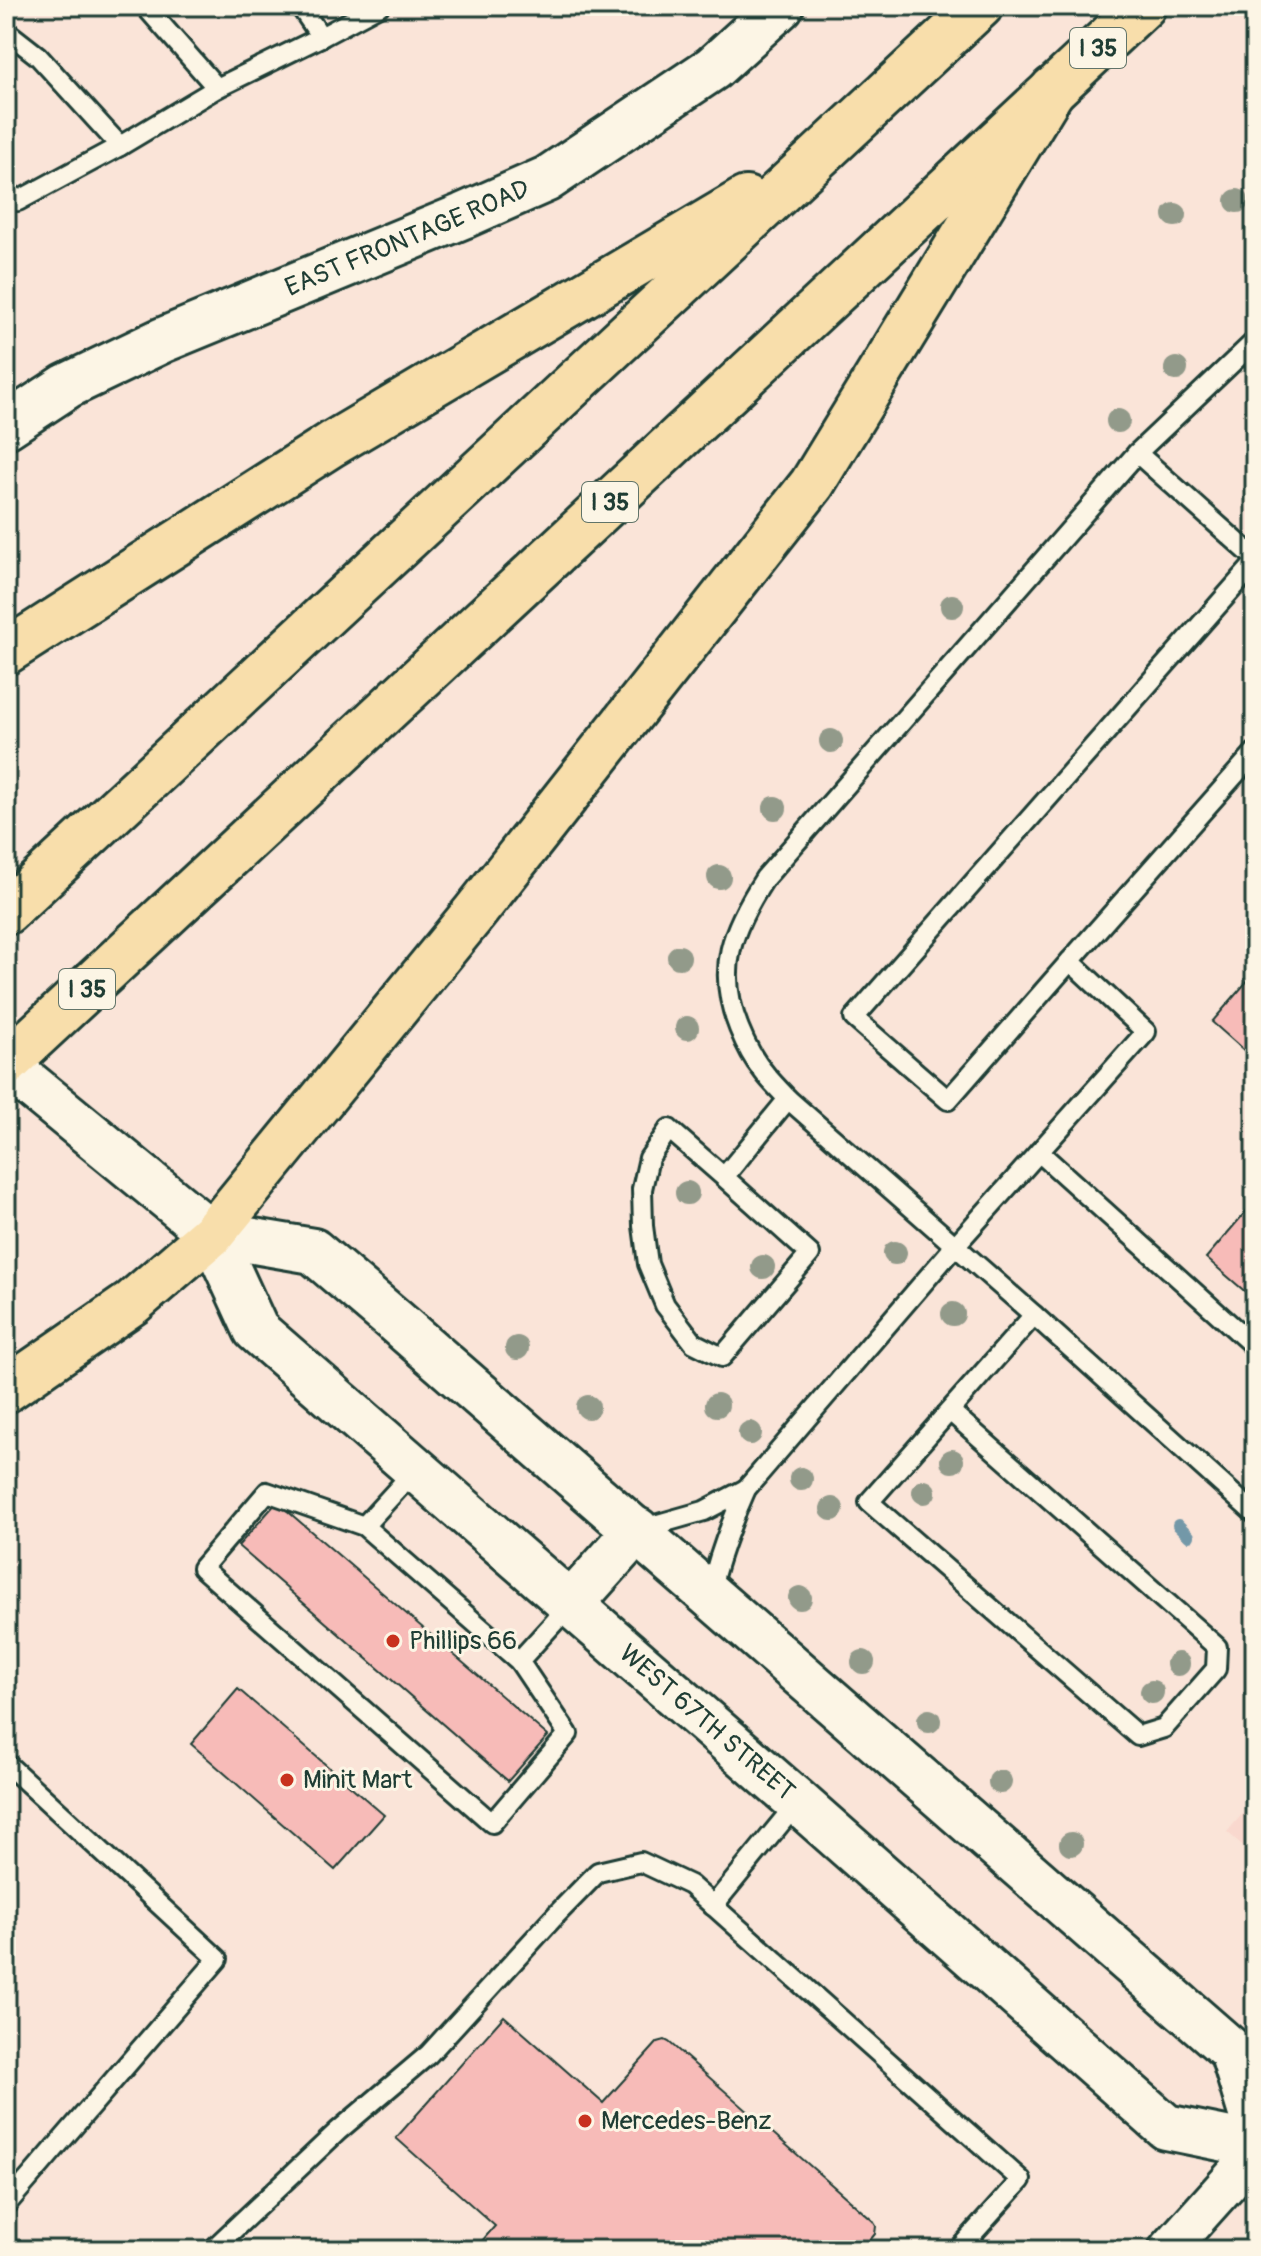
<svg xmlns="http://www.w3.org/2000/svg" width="1261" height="2256" font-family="Pangolin,sans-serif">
<rect width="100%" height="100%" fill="#fae4d8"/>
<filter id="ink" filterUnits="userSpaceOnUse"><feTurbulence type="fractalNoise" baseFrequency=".0125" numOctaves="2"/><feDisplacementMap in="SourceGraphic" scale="16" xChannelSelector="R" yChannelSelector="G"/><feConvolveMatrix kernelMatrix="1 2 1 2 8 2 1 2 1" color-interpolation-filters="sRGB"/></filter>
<g filter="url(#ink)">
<path fill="#f9d8ce" d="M1255 1799V1856L1227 1832Z"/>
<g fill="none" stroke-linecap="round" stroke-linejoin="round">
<path stroke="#7398a8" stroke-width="12" d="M1178 1525 1189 1536"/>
</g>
<g fill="#f7bbb8" stroke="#1f3d34" stroke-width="2">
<path d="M1255 972V1060L1212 1022Z"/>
<path d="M1255 1201V1300L1206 1258Z"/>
<path d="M277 1502 548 1736 508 1781 238 1546Z"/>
<path d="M238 1689 384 1815 335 1870 191 1744Z"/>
<path d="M504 2016 603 2103 658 2042 665 2040 669 2042 873 2221 876 2226 875 2234 862 2250H474L495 2226 396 2138Z"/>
</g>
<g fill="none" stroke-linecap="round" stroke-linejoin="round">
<defs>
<g id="lane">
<path d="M145 6 217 88 321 37"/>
<path d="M300 6 321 37 379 6"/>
<path d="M6 31 38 56 120 146 217 88"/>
<path d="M6 190 18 201 120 146"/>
<path d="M1255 341 1137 453 765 878C732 929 715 969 739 1028 745 1043 753 1059 763 1071 770 1081 780 1090 788 1099L1034 1315 1255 1514"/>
<path d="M1137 453 1255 558"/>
<path d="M1070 961 948 1100 854 1018 1255 563"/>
<path d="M1039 1152 1255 1347"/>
<path d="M724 1177 810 1254 722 1357 694 1343 665 1305 648 1264 643 1226 642 1189 649 1158 669 1129 724 1177 788 1099"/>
<path d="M950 1411 1217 1647 1216 1669 1164 1728 1138 1736 869 1502C924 1439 979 1377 1034 1315"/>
<path d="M364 1526 267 1492 202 1568 492 1823 568 1734 519 1661 364 1526 416 1469"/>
<path d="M637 1530 704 1511 746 1489"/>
<path d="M710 1593C718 1556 731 1523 746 1489L954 1247 1146 1032 1070 961 1255 752"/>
<path d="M519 1661 570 1605"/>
<path d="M6 1763 218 1959 6 2205"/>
<path d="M713 1906 798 1802"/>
<path d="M212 2250 338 2131 429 2054 556 1915 598 1872 641 1862 690 1885 1021 2180 958 2250"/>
</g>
<path id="street" d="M1168 2250 1255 2153"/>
<g id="secondary">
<path id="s1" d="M6 426 67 386 163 340 463 216 547 179 713 68 781 6"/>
<path id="s2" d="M6 1065 212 1234 256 1330 798 1802 1166 2127 1255 2145"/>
<path d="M212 1234 313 1251 394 1320 1232 2051 1255 2127"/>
<path d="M570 1605 637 1530"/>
</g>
<g id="highway">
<path d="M6 652 332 444 746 199"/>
<path d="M6 912 980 6"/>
<path d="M6 1064 1143 6"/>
<path d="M6 1390 132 1303 212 1234 475 912 812 484 1053 89"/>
</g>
</defs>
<use href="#lane" stroke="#1f3d34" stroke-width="24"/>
<use href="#street" stroke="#1f3d34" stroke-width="44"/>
<use href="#secondary" stroke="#1f3d34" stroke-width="50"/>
<use href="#highway" stroke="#1f3d34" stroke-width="50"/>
<use href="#lane" stroke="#fcf5e5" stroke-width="18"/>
<use href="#street" stroke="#fcf5e5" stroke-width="38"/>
<use href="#secondary" stroke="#fcf5e5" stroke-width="44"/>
<use href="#highway" stroke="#f8deab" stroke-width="44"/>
</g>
<g fill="#929a8a">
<circle cx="1237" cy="201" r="12"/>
<circle cx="1175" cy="215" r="12"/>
<circle cx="1176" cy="369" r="12"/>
<circle cx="1118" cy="421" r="12"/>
<circle cx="952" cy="606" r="12"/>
<circle cx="831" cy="741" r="12"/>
<circle cx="775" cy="808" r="12"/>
<circle cx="719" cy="877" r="12"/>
<circle cx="679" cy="957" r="12"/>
<circle cx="687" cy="1028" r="12"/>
<circle cx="687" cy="1193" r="12"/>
<circle cx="895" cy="1253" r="12"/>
<circle cx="763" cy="1267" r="12"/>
<circle cx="953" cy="1314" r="12"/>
<circle cx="517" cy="1348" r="12"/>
<circle cx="717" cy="1405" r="12"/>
<circle cx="588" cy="1407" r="12"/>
<circle cx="750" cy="1433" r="12"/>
<circle cx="952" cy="1461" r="12"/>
<circle cx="801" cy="1479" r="12"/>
<circle cx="924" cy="1492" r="12"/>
<circle cx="832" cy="1509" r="12"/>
<circle cx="800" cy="1598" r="12"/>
<circle cx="863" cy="1662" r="12"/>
<circle cx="1178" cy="1664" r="12"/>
<circle cx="1152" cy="1692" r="12"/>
<circle cx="929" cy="1721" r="12"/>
<circle cx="1000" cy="1782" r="12"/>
<circle cx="1071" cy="1844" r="12"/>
</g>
</g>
<g fill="#c8321e" stroke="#fcf5e5" stroke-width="3">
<circle cx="393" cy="1641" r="8"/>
<circle cx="287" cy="1780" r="8"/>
<circle cx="585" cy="2121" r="8"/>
</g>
<g text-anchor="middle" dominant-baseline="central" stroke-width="6" stroke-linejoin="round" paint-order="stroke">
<g fill="#fcf5e5" stroke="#617469" stroke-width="2">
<rect x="1070" y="28" width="56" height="40" rx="6"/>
<rect x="582" y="482" width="56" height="40" rx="6"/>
<rect x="59" y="969" width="56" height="40" rx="6"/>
</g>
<g font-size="24" font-weight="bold" fill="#1f3d34">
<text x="1098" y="48">I 35</text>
<text x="610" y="502">I 35</text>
<text x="87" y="989">I 35</text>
</g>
<g font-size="26" fill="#1f3d34" stroke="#fcf5e5">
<text stroke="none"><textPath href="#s1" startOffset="444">EAST FRONTAGE ROAD</textPath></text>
<text stroke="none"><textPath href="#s2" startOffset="970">WEST 67TH STREET</textPath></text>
</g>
<g font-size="26" fill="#1f3d34" stroke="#fcf5e5" text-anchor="start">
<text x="409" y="1641">Phillips 66</text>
<text x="303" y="1780">Minit Mart</text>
<text x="601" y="2121">Mercedes-Benz</text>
</g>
</g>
<rect width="1261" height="2256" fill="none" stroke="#fcf5e5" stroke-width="32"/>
<rect x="16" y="16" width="1229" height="2224" fill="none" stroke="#1f3d34" stroke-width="3" filter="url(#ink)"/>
</svg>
